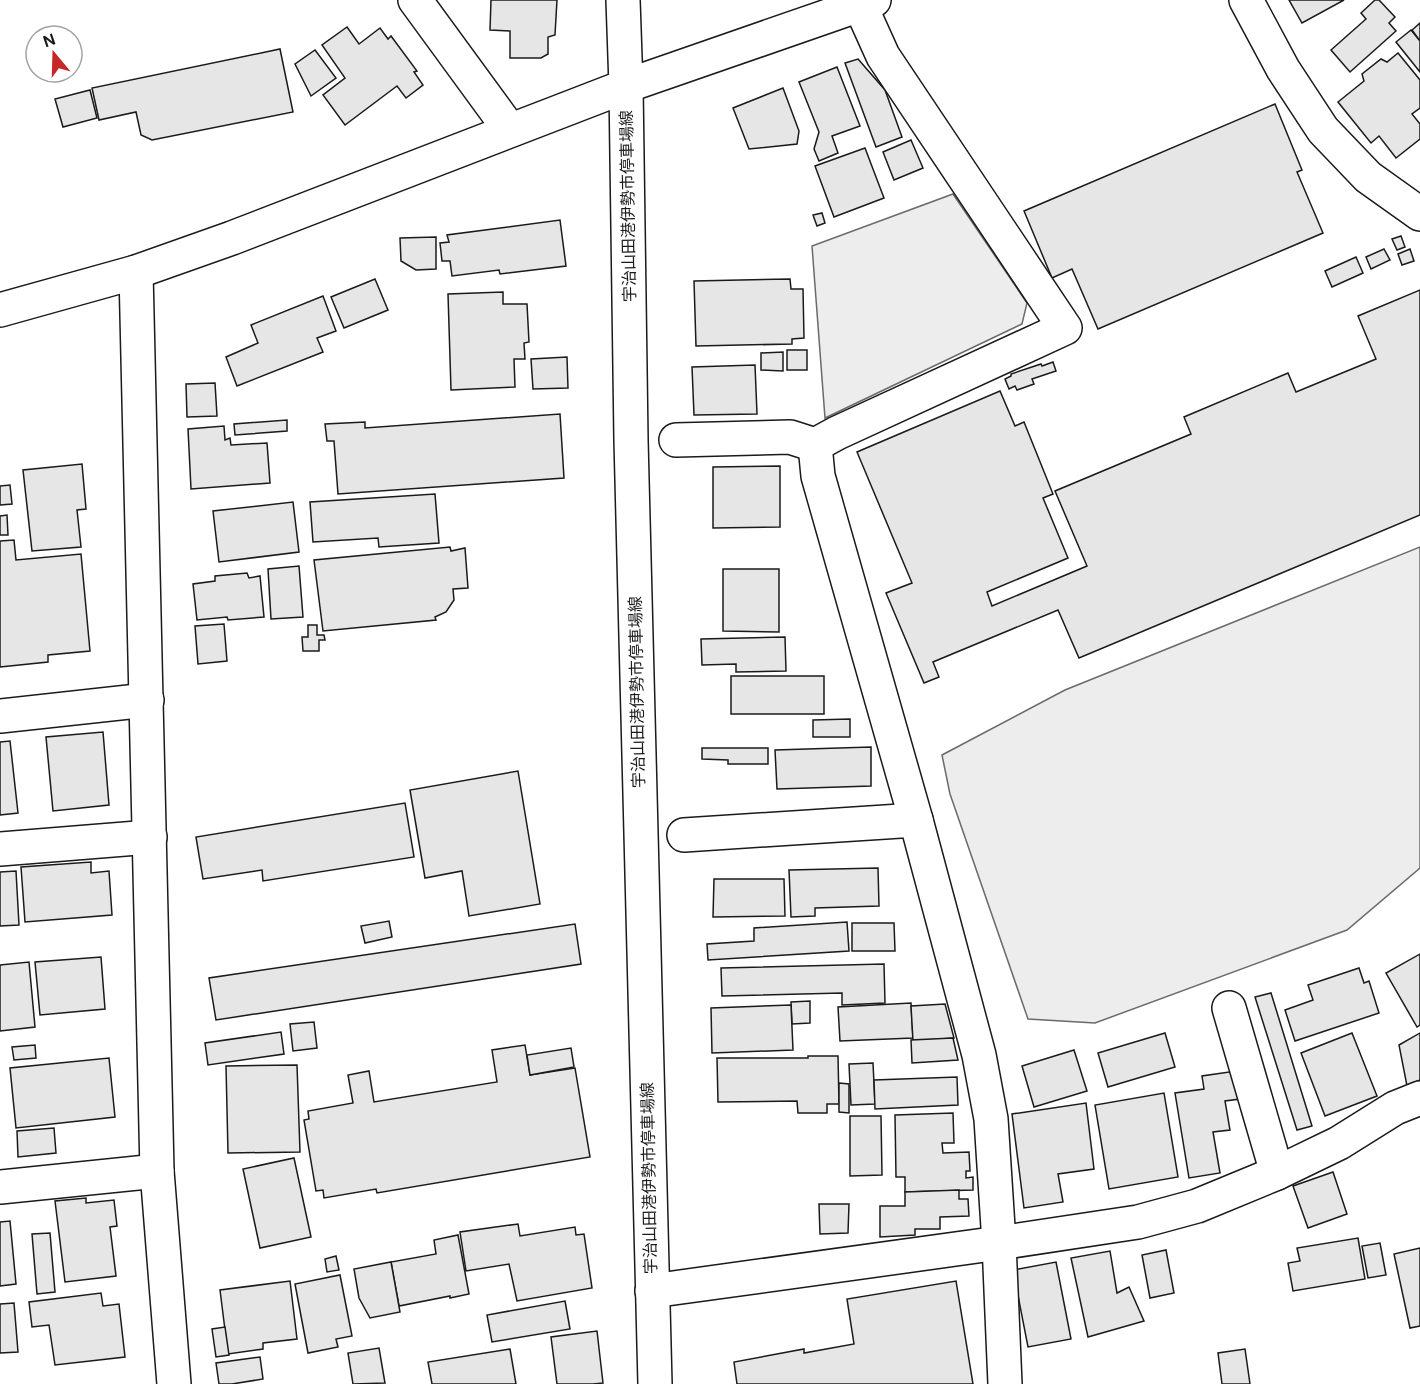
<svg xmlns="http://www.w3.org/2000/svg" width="1420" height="1384" font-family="'DM Sans','Noto Sans JP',sans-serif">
<rect width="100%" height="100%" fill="#fff"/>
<g fill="#ededed" stroke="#6a6a6a" stroke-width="1.5">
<path d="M953 194 1027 303 1022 324 825 418 812 246Z"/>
<path d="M1420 547V868L1347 930 1095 1023 1028 1019 950 794 942 755 1065 690Z"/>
</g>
<g fill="#e6e6e6" stroke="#1a1a1a" stroke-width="1.5">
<path d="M491 0H557L555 35 548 37V54L541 58H510V31L490 30Z"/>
<path d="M1289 0H1344L1302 23Z"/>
<path d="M1375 0H1379L1395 17 1389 23 1396 31 1350 72 1331 50 1366 19 1361 13Z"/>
<path d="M1420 23V41L1412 30Z"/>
<path d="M347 27 359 44 380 28 388 39 391 36 417 71 414 72 423 85 406 98 397 86 345 125 323 95 345 78 322 45Z"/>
<path d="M1411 30 1420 41V72L1396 42Z"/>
<path d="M280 49 293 112 152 140 141 135 136 112 99 120 92 88Z"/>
<path d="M315 50 336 78 311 96 295 64Z"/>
<path d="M1398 53 1420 80V108L1412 114 1420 124V139L1396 158 1379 136 1371 143 1338 102 1364 81 1362 74 1381 59 1387 62Z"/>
<path d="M858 59 885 90 902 137 876 147 845 63Z"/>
<path d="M837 67 860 126 832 136 838 153 819 161 814 149 819 132 799 82Z"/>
<path d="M783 88 799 131 797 144 749 149 733 108Z"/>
<path d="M90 90 97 118 63 127 55 99Z"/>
<path d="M1275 104 1302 170 1297 172 1323 233 1098 329 1072 269 1052 278 1024 211Z"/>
<path d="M911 140 923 168 894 180 883 152Z"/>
<path d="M865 148 884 198 834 217 815 166Z"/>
<path d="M822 213 825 223 817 226 813 215Z"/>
<path d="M560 220 566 266 500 274 499 270 452 276 450 261H442L440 243 449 242 447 235Z"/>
<path d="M1401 236 1405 247 1397 250 1392 239Z"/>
<path d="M436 237V269L416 270 401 261 400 238Z"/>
<path d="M1384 249 1390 260 1371 269 1366 257Z"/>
<path d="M1410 249 1414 261 1402 265 1398 254Z"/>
<path d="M1356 257 1363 273 1332 287 1325 271Z"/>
<path d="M375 279 388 310 344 328 331 297Z"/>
<path d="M790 279 791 289H803L804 338 792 339V344L696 346 694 281Z"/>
<path d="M1420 290V515L1079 658 1058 610 933 662 939 677 924 683 886 593 912 583 857 452 1000 391 1015 426 1024 422 1053 494 1043 498 1068 558 987 592 992 606 1087 566 1055 491 1191 434 1184 417 1288 373 1296 392 1376 359 1358 316Z"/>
<path d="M503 292V304H527L529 342 524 343 525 359H514L515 387 451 390 448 294Z"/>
<path d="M323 296 336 331 317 338 323 352 237 386 226 357 258 343 251 325Z"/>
<rect x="787" y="350" width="20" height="20"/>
<path d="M783 352V371L761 370V353Z"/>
<path d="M567 357 568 388 533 389 531 359Z"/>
<path d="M1053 362 1056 371 1032 379 1034 384 1017 390 1015 386 1009 389 1005 379 1011 376V374L1041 364 1042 366Z"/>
<path d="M755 365 757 414 694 415 692 367Z"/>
<path d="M215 383 217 416 187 417 186 384Z"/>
<path d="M560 414 564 478 338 494 334 441H327L325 424 365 422V428Z"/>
<path d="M287 420V431L235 435 234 424Z"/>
<path d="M224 426 225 440 230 438 231 445 267 443 270 483 191 489 188 429Z"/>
<path d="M82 464 86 509 77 510 81 547 32 551 23 470Z"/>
<path d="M780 466V527L713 528V467Z"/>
<path d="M10 485 12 504 0 505V486Z"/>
<path d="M435 494 439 543 379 547 378 538 313 542 310 502Z"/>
<path d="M293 502 299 552 219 562 213 511Z"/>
<path d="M7 515 8 535H0V516Z"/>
<path d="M14 540 16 560 81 554 90 651 48 655V662L0 667V541Z"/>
<path d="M450 547 451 551 465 548 468 588 453 589 454 600 446 612 435 617 436 620 323 631 314 560Z"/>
<path d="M299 566 303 617 271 619 268 569Z"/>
<path d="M723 569H779V632L723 631Z"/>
<path d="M247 573 249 578 260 576 264 617 228 620 227 617 197 620 193 584 215 581V576Z"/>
<path d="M224 624 227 661 198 664 195 626Z"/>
<path d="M308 625H317V635H324L325 640H319V651H303L302 637H308Z"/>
<path d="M785 637 786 671 736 672V664L702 665 701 639Z"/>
<rect x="731" y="676" width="93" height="38"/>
<path d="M850 719V737H813V720Z"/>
<path d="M103 732 109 805 53 811 46 737Z"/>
<path d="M10 741 18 813 0 815V742Z"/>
<path d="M871 747V786L777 789 775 750Z"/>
<path d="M702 748H768V764H728V760L702 759Z"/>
<path d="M518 771 540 904 469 916 462 871 425 878 410 790Z"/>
<path d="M405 803 414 857 263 881 262 870 203 879 196 837Z"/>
<path d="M91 862V873L109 871 112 915 25 922 21 867Z"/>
<path d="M878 868 879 906 815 908V916L791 917 789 870Z"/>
<path d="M16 871 19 925 0 926V872Z"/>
<path d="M714 879H784L785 916 713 917Z"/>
<path d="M389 921 392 937 365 943 361 926Z"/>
<path d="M847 922 849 951 708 960 707 944 754 941V928Z"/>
<path d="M852 923H894L895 951H852Z"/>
<path d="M575 924 581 964 216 1020 209 978Z"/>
<path d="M1420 954V1025L1417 1027 1386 973Z"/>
<path d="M101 957 105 1009 40 1015 35 962Z"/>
<path d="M29 962 35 1027 0 1031V965Z"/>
<path d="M884 964 885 1003 842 1005V993L722 996 721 968Z"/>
<path d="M1359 968 1364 983 1369 981 1379 1013 1295 1041 1285 1010 1313 1000 1308 985Z"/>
<path d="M1271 993 1312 1126 1297 1130 1255 997Z"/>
<path d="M810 1001V1023L792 1024 791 1002Z"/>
<path d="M911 1003 913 1038 840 1041 838 1007Z"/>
<path d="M945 1004 954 1038 913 1041 911 1006Z"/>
<path d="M791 1005 793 1050 712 1053 711 1008Z"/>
<path d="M314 1022 317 1048 293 1051 290 1024Z"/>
<path d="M281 1032 284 1054 208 1065 205 1043Z"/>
<path d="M1165 1033 1175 1067 1108 1087 1098 1053Z"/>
<path d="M1352 1033 1377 1096 1325 1116 1301 1053Z"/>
<path d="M1420 1033V1080L1407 1086 1399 1045Z"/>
<path d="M953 1038 958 1060 912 1063 911 1040Z"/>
<path d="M35 1045 36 1058 14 1060 12 1047Z"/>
<path d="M525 1045 530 1075 575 1068 590 1157 377 1193 376 1189 324 1198 323 1190 316 1191 304 1120 309 1119 308 1111 353 1103 348 1075 369 1071 374 1102 497 1082 492 1050Z"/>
<path d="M571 1048 574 1067 530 1075 527 1055Z"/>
<path d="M1074 1050 1087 1091 1034 1107 1022 1066Z"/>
<path d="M808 1056H838L839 1104H827V1113H798L797 1101 718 1102 717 1058H808Z"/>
<path d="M109 1058 115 1117 16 1128 10 1068Z"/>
<path d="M873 1063 875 1104 851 1105 849 1064Z"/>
<path d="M297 1065 300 1152 228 1153 226 1066Z"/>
<path d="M1236 1071 1240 1099 1225 1101 1230 1130 1213 1132 1220 1173 1189 1178 1175 1093 1204 1089 1202 1076Z"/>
<path d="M957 1077 958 1105 875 1109 874 1080Z"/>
<path d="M839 1083 849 1084V1113L839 1112Z"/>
<path d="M1164 1093 1178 1177 1109 1189 1095 1105Z"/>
<path d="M1086 1103 1094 1169 1058 1174 1063 1202 1024 1208 1012 1114Z"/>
<path d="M953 1113 954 1143H942L943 1153 969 1152 970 1171H966V1178L973 1177V1190L905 1192V1177H896L895 1115Z"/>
<path d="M850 1116H881L882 1175 850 1176Z"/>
<path d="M54 1128 56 1153 18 1157 17 1131Z"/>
<path d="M294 1158 311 1237 260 1248 243 1169Z"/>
<path d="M1333 1172 1347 1214 1308 1228 1293 1186Z"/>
<path d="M959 1190V1199H968L969 1216 940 1217V1229H915V1235L880 1237V1206H905V1192Z"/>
<path d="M86 1198V1203L114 1200 117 1226 110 1227 116 1276 65 1282 55 1201Z"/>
<path d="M819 1204H849L848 1233 820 1234Z"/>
<path d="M10 1221 16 1284 0 1286V1222Z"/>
<path d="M518 1224 520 1236 575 1227 576 1235 584 1234 592 1288 517 1301 509 1264 466 1271 460 1232Z"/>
<path d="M50 1233 55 1292 37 1294 32 1234Z"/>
<path d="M458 1235 469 1294 450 1298V1296L399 1306 391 1262 436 1254 434 1240Z"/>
<path d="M1358 1238 1365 1279 1293 1291 1288 1263 1300 1261 1297 1248Z"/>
<path d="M1380 1243 1386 1275 1368 1278 1362 1246Z"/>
<path d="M1420 1248V1326L1410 1328 1394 1254Z"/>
<path d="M1166 1250 1174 1293 1150 1298 1142 1255Z"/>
<path d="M1110 1251 1117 1293 1129 1287 1144 1321 1088 1337 1071 1258Z"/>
<path d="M336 1256 339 1270 327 1272 325 1259Z"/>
<path d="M391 1262 400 1312 370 1318 359 1298 354 1269Z"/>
<path d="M1056 1262 1071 1339 1028 1347 1013 1270Z"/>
<path d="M340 1275 352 1336 336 1339 338 1347 308 1353 295 1284Z"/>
<path d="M290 1281 297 1339 263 1343V1349L228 1354 220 1290Z"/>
<path d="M956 1281 973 1384H737L734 1362 804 1349V1353L854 1344 847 1299Z"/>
<path d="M101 1293 103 1306 119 1304 125 1357 55 1365 49 1325 32 1327 29 1302Z"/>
<path d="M565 1301 570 1329 492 1342 487 1315Z"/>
<path d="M14 1303 18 1352 0 1353V1304Z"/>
<path d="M225 1327 229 1355 216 1357 212 1329Z"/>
<path d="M597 1331 603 1383 593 1384H557L551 1337Z"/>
<path d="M379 1348 385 1383 353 1384 348 1353Z"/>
<path d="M510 1349 516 1384H432L428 1362Z"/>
<path d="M1245 1349 1250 1384H1222L1218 1353Z"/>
<path d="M260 1357 263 1379 232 1384H219L216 1363Z"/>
</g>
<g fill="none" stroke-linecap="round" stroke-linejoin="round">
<defs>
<g id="minor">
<path d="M415 0 510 130"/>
<path d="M1246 0 1283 69 1323 130 1368 177 1420 214"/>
<path d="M136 272 157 1171 174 1384"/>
<path d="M0 310 136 272 232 238 626 86 874 0"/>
<path d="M676 440 790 437 815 445 837 433 1065 328 883 56 860 5"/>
<path d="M815 445 818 476 916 820 979 1055 991 1119 999 1243 1005 1384"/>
<path d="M0 716 147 700"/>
<path d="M684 835 916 820"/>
<path d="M0 849 150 837"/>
<path d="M1229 1008 1277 1173"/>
<path d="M0 1187 157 1171"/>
<path d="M652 1291 999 1243 1138 1222 1197 1206 1277 1173 1339 1143 1395 1108 1420 1098"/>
</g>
<path id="major" d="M623 0 626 86 631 440 655 1384"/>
</defs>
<use href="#minor" stroke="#1a1a1a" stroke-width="36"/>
<use href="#major" stroke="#1a1a1a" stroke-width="36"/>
<use href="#minor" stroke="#fff" stroke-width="33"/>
<use href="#major" stroke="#fff" stroke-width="33"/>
</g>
<g text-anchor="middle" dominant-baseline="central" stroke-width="4.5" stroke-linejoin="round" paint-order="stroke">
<g font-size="16" fill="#1a1a1a" stroke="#fff">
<text transform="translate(628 206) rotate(-91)">宇治山田港伊勢市停車場線</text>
<text transform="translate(637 692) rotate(-91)">宇治山田港伊勢市停車場線</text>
<text transform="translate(649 1178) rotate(-91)">宇治山田港伊勢市停車場線</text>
</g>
</g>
<g transform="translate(54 54) rotate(341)"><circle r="28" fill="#ffffff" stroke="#a3a3a3" stroke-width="1.5"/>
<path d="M0-4.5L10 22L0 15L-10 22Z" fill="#c62828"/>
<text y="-9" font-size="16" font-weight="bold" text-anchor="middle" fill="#1a1a1a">N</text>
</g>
</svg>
